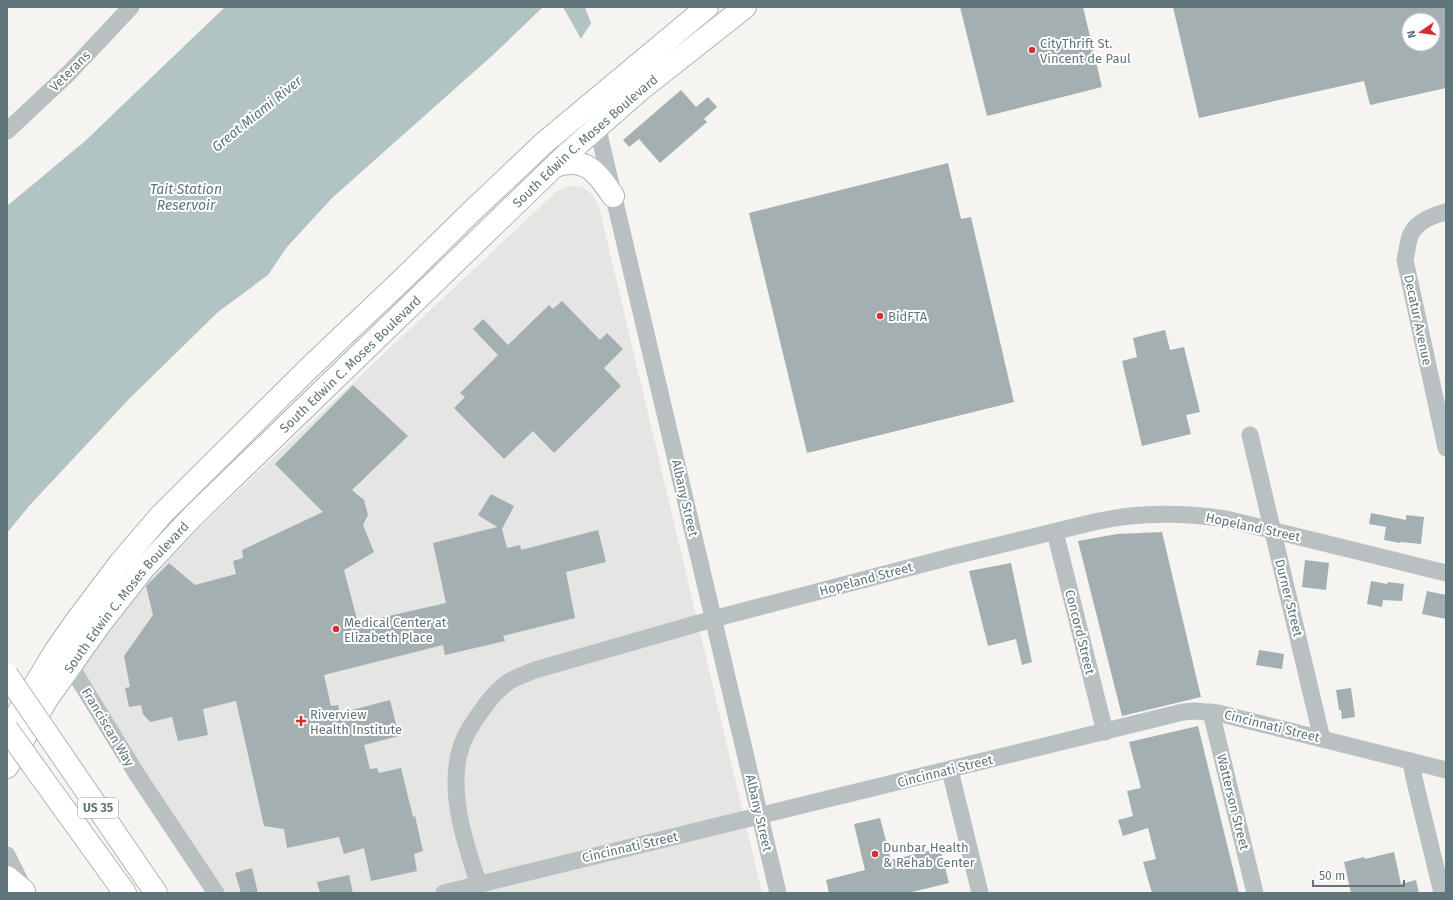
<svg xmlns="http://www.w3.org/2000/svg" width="1453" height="900" font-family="'Fira Sans',sans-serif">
<rect width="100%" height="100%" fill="#f5f4f1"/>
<path fill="#e5e5e4" d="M569 186 583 187 593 195 599 207 762 893H226L163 800 81 668 121 609 206 521 557 191Z"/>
<g fill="#b2c3c3">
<path d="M225 7H543L494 54 332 198 287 247 268 275 218 312 130 398 29 506 7 533V206L84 142Z"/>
<path d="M563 7H585L591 23 581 39Z"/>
</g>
<g fill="#a4afb1" fill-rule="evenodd">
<path d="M960 7H1083L1102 87 987 116Z"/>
<path d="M1173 7H1446V88L1370 105 1364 81 1199 118ZM1409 20H1433V44H1409Z"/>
<path d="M681 90 696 107 708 97 717 107 704 119 707 122 660 163 639 139 629 147 623 140Z"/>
<path d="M948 163 961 219 971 217 1014 402 807 453 749 213Z"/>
<path d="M562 301 600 340 607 333 623 349 604 368 621 386 554 453 533 431 504 459 454 408 465 397 460 393 498 355 473 329 483 319 508 345 549 305 553 309Z"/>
<path d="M1165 330 1170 350 1184 347 1200 412 1186 415 1191 434 1142 446 1122 361 1137 357 1133 338Z"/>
<path d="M353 385 408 436 352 490 364 500 368 515 363 525 374 552 344 570 358 623 446 603 433 543 497 527 478 515 491 494 514 506 502 529 507 548 520 545 521 550 598 530 606 562 566 572 575 618 503 636 505 641 445 655 443 645 324 675 331 706 338 705 340 713 390 700 399 736 364 745 370 769 377 768 379 773 401 768 413 817 415 816 423 851 414 854 417 871 371 881 364 848 344 854 339 837 287 848 284 829 264 826 236 701 203 709 208 735 178 741 172 717 150 722 143 714 141 705 129 707 125 688 130 687 124 656 153 615 146 586 169 563 195 585 236 574 233 561 243 558 242 550 323 512 275 464Z"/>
<path d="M1371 513 1406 520V515L1424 517 1421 544 1400 542V543L1384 540 1386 527 1369 524Z"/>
<path d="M1162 532 1201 697 1122 716 1078 541 1117 534Z"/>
<path d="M1305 560 1329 563 1326 590 1302 587Z"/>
<path d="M1011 563 1032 662 1022 665 1016 639 988 646 969 571Z"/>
<path d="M1371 581 1387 584 1388 582 1404 584 1402 601 1383 600 1382 607 1367 604Z"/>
<path d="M1427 591 1446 595V619L1422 614Z"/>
<path d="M1259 650 1284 654 1282 669 1256 665Z"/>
<path d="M1351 688 1355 717 1342 719 1341 710H1339L1336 690Z"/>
<path d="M1198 726 1239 893H1152L1143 862 1156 859 1148 828 1123 836 1118 820 1133 816 1127 791 1141 788 1129 742Z"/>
<path d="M880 818 891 860 940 848 949 883 908 893H829L826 880 865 870 854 824Z"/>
<path d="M1394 852 1401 884 1416 880 1419 893H1351L1344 862 1364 857 1365 859Z"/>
<path d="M252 868 258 893H241L235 873Z"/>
<path d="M349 875 353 893H320L317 882Z"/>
</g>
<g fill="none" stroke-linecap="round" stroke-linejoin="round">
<defs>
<g id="major">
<path d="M555 166C586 155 598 174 613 196"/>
<path d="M7 731 56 650 77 620 120 563 161 515 308 369 404 278 470 213 544 143 707 7"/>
<path id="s1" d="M7 767 47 699 100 624 144 568 193 516 568 153 641 89 745 7"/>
<path d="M7 877 24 891"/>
</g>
<g id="highway">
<path d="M61 754 156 893"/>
<path d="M42 778 125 893"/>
</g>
</defs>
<use href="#major" stroke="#adb4b6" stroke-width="24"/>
<use href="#highway" stroke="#afb5b6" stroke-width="24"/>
<g stroke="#b9c0c1" stroke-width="17">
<path d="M595 117 778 893"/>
<path d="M7 131 69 73 131 7"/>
<path d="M1446 212C1434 215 1419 221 1412 232 1408 237 1407 253 1405 260L1446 448"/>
<path d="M1250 435 1322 739"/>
<path d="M1055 532 1105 732"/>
<path d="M63 657 70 665 138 776 216 893"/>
<path d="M1211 712 1255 893"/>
<path d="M1411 761 1414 778 1442 893"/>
<path d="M950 770 980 893"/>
<path d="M7 855 24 889"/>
<path d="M479 885C465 843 447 791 461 747 465 734 474 721 482 710 489 700 497 690 507 683 515 677 526 674 535 670L713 619 950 557 1094 522C1139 512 1180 512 1226 519L1446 573"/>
<path d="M444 893 1183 712 1195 711 1218 713 1446 770"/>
</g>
<use href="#major" stroke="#fff" stroke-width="22"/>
<use href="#highway" stroke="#fff" stroke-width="22"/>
<defs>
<g id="highway-bridge">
<path d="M7 675 61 754"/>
<path d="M7 729 42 778"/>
</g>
</defs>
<use href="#highway-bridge" stroke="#afb5b6" stroke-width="24" stroke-linecap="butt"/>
<use href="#highway-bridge" stroke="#fff" stroke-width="22"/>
</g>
<g fill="#d82d33" stroke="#fff" stroke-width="1.5">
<circle cx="1032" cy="50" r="4"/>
<circle cx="880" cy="316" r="4"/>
<circle cx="336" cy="629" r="4"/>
<path d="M299 715h4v4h4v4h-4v4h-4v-4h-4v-4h4z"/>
<circle cx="875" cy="854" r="4"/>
</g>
<g text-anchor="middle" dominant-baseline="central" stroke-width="4" stroke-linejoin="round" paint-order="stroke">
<rect fill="#fff" stroke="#909fa2" stroke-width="1" x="78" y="798" width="40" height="20" rx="3"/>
<g font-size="12" font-weight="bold" fill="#61767a">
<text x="98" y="808">US 35</text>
</g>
<g font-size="13" fill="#61767a" stroke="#fff" text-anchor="start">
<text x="1040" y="43">CityThrift St.<tspan x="1040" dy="15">Vincent de Paul</tspan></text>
<text x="888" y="316">BidFTA</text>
<text x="344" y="622">Medical Center at<tspan x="344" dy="15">Elizabeth Place</tspan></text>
<text x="310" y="714">Riverview<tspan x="310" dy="15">Health Institute</tspan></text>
<text x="883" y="847">Dunbar Health<tspan x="883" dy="15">&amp; Rehab Center</tspan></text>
</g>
<g font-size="13" fill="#61767a" stroke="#fff">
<text transform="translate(70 71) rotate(-45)">Veterans</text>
<text stroke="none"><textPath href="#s1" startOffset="856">South Edwin C. Moses Boulevard</textPath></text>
<text transform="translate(1418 320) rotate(78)">Decatur Avenue</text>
<text stroke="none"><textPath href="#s1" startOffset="532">South Edwin C. Moses Boulevard</textPath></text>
<text transform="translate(685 498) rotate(77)">Albany Street</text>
<text transform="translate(1253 527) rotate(12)">Hopeland Street</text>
<text transform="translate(866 579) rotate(-15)">Hopeland Street</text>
<text stroke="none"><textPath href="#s1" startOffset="208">South Edwin C. Moses Boulevard</textPath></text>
<text transform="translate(1289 598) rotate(76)">Durner Street</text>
<text transform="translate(1080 632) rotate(76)">Concord Street</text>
<text transform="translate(1272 726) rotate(14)">Cincinnati Street</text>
<text transform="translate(108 727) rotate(59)">Franciscan Way</text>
<text transform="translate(945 771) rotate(-14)">Cincinnati Street</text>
<text transform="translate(1233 802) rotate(76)">Watterson Street</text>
<text transform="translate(759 813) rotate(77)">Albany Street</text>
<text transform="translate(630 847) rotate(-13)">Cincinnati Street</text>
</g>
<g font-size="14" font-style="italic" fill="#5c7777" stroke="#fff">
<text transform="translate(257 114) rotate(-39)">Great Miami River</text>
<text x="186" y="189">Tait Station<tspan x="186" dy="16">Reservoir</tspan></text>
</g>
</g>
<rect width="1453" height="900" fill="none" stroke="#61767a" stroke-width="16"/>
<g transform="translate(1421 32) rotate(257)"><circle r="19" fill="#ffffff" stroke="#c0c8ca"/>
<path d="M0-3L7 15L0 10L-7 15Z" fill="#d82d33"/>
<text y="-6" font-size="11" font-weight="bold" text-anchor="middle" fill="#61767a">N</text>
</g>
<path d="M1313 880v6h91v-6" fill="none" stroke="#61767a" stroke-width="2"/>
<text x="1319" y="880" font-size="12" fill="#61767a" stroke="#ffffff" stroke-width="3" paint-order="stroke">50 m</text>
</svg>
